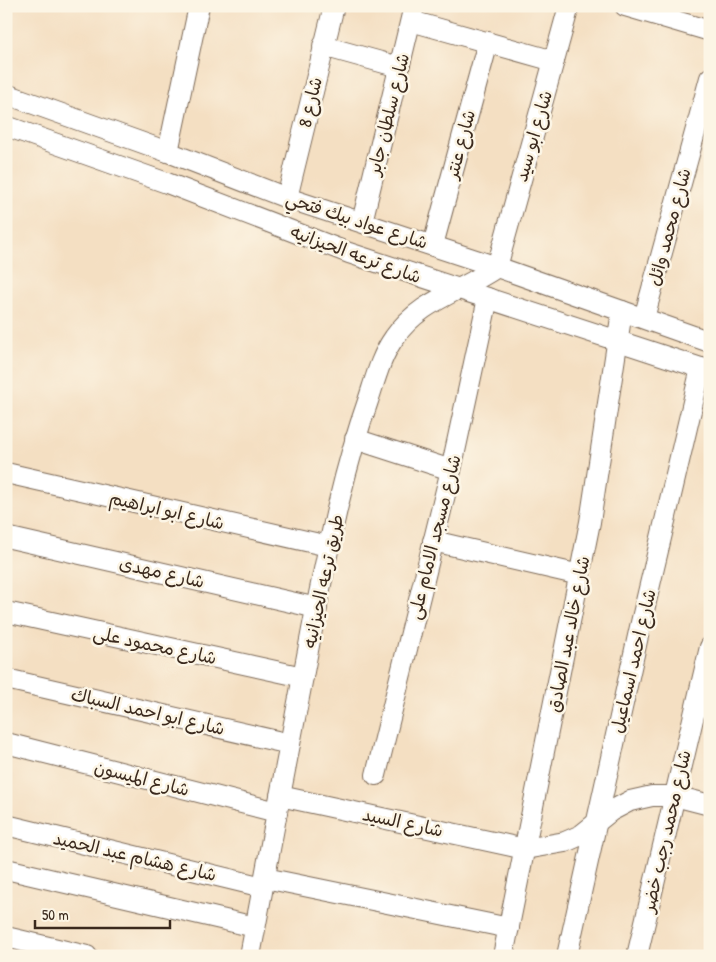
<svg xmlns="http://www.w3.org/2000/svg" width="716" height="962" font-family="'Patrick Hand','Playpen Sans Arabic',sans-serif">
<rect width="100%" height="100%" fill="#fcf5e5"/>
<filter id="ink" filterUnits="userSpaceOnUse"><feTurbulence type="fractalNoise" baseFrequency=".02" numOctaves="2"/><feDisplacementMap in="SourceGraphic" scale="10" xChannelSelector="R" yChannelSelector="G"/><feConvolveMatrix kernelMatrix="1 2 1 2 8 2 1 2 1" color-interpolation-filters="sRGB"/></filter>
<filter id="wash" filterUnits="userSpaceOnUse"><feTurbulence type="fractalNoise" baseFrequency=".0096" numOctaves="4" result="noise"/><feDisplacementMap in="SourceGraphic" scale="20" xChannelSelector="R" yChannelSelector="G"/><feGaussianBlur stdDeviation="1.12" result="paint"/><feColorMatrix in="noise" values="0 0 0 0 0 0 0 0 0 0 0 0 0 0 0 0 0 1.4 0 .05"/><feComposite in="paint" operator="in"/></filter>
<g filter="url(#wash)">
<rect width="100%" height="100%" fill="#f4dfc2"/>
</g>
<g filter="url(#ink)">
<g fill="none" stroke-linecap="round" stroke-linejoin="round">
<defs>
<g id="minor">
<path d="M625 6 710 31"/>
<path d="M411 21 554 61"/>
<path d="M323 46 399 67"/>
<path d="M6 94 168 152 287 198 497 267 710 342"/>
<path d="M6 126 167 183 349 253 710 371"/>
<path d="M168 152 199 6"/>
<path d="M287 198 334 6"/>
<path d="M362 222 414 6"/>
<path d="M433 245 488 42"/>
<path d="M644 318 710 78"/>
<path d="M355 439 451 470"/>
<path d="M6 473 328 546"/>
<path d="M6 537 317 608"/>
<path d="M433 541 580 575"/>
<path d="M6 612 303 677"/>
<path d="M6 679 290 744"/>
<path d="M6 743 277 812"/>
<path d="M376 775 451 470 488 298"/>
<path d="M280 796 525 849 565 842 581 835 611 811 630 801 652 796H675L710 805"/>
<path d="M6 825 263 887"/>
<path d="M6 869 255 927"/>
<path d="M265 878 509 928"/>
<path d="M6 937 87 956"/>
<path d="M250 956C271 840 294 725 316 609 330 539 344 469 368 401 375 380 381 356 394 338 420 300 461 292 497 267L569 6"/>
<path d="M503 956 590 522 622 311"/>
<path d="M567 956 640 627 701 368"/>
<path d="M637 956 710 647"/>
</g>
</defs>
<use href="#minor" stroke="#7c6957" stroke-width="22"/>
<use href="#minor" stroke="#fff" stroke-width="20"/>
</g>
</g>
<g text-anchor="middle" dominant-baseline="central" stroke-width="5" stroke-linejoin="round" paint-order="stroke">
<g font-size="18" fill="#3b2a1e" stroke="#fcf5e5">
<text transform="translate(310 102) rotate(-77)">شارع 8</text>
<text transform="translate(388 114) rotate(-76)">شارع سلطان جابر</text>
<text transform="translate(533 136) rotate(-74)">شارع ابو سيد</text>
<text transform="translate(460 144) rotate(-75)">شارع عنتر</text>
<text transform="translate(357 220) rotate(18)">شارع عواد بيك فتحي</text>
<text transform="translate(669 227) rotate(-75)">شارع محمد وائل</text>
<text transform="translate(356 254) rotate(20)">شارع ترعه الحيزانيه</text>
<text transform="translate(167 510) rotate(13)">شارع ابو ابراهيم</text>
<text transform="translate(434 537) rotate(-76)">شارع مسجد الامام على</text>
<text transform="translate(162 572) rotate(13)">شارع مهدى</text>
<text transform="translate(323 581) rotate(-78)">طريق ترعه الحيزانيه</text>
<text transform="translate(568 634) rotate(-79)">شارع خالد عبد الصادق</text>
<text transform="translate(155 645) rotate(12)">شارع محمود على</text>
<text transform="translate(633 661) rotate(-77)">شارع احمد اسماعيل</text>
<text transform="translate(148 711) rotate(13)">شارع ابو احمد السباك</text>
<text transform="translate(142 778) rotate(14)">شارع الميسون</text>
<text transform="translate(403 822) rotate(12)">شارع السيد</text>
<text transform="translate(666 831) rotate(-77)">شارع محمد رجب خضر</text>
<text transform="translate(135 856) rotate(13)">شارع هشام عبد الحميد</text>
</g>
</g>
<rect width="716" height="962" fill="none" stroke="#fcf5e5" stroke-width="25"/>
<path d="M35 920v8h135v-8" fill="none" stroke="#3b2a1e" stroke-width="2.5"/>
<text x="42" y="920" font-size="15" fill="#3b2a1e" stroke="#fcf5e5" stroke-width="4" paint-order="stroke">50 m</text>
</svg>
